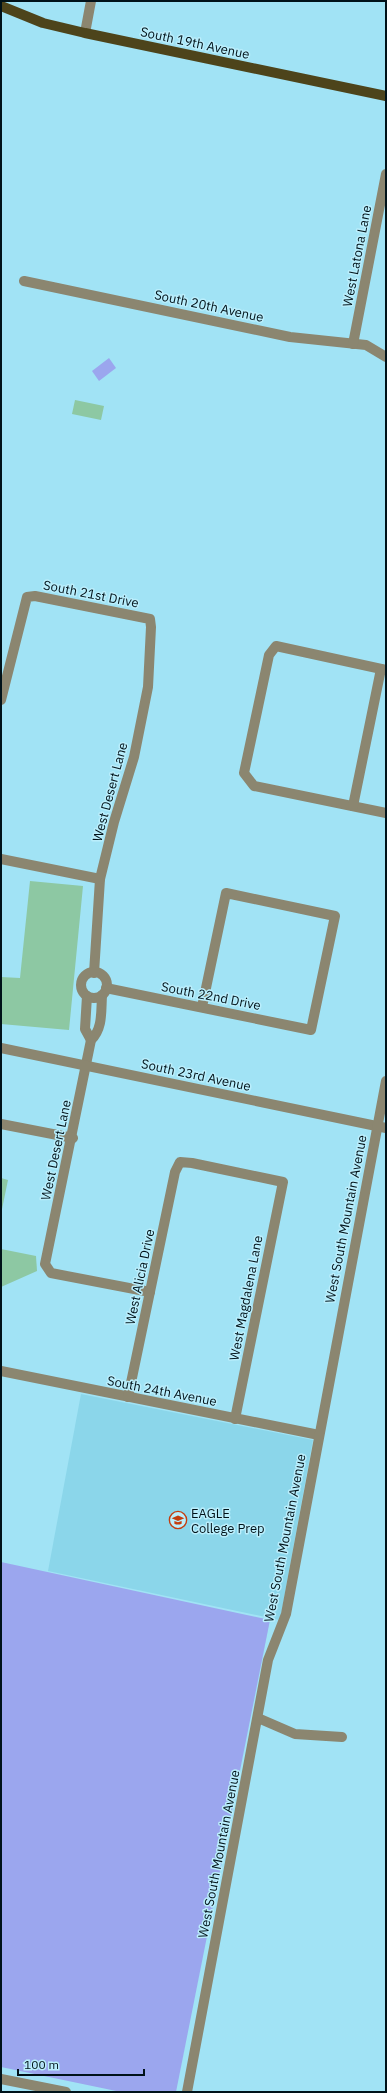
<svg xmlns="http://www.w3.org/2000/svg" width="387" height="2093" font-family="'IBM Plex Sans',sans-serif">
<rect width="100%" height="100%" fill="#a1e3f5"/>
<path fill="#8bd6ea" d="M81 1394 313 1440 280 1620 48 1571Z"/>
<g fill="#8dc8a3">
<path d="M75 400 104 406 101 420 72 414Z"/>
<path d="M30 881 83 886 69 1030 1 1024V977L20 978Z"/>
<path d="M1 1178 8 1180 1 1214Z"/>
<path d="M1 1249 36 1256 37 1271 1 1287Z"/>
</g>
<g fill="#9ba6ee">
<path d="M109 358 116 368 99 381 92 371Z"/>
<path d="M1 1562 270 1620 176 2092H121L1 2067Z"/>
</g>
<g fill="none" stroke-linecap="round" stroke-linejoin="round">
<g stroke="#8b8670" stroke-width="10">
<path d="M85 33 91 1"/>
<path d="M24 281 290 337 366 345 386 357"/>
<path d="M353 344 386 174"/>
<path d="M386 670 276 646 269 655 244 773 254 786 386 813"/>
<path d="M1 700 27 597 35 596 150 619 151 627 148 687 134 757 114 822 100 879 94 973"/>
<path d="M353 806 381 669"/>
<path d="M1 859 100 879"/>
<circle cx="94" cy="985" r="13"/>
<path d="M106 988 311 1030 335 916 226 893 202 1007"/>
<path d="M102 995C101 1011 103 1029 91 1040L45 1264 51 1273 150 1292"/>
<path d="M87 996 85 1029 91 1040"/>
<path d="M1 1048 386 1128"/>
<path d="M1 1124 73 1138"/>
<path d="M1 1371 319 1435"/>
<path d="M128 1397 175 1172 180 1162 192 1163 283 1182 235 1419"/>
<path d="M258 1718 295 1734 342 1737"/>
<path d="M1 2079 66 2092"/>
<path d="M187 2092 268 1660 286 1614 386 1081"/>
</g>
<path stroke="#4d441b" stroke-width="10" d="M1 6 43 23 85 33 386 96"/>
</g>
<defs>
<symbol id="school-ring" viewBox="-11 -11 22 22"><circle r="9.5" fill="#baeefc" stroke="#c53d0e" stroke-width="1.5"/><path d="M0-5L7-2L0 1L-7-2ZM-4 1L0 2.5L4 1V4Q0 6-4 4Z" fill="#c53d0e"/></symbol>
</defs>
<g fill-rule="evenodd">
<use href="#school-ring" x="168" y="1510" width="20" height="20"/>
</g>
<g text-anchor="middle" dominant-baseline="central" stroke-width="3" stroke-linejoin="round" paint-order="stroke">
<g font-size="13" fill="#001219" stroke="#baeefc">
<text transform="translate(195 43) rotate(12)">South 19th Avenue</text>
<text transform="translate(357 256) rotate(-79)">West Latona Lane</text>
<text transform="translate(209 306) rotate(12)">South 20th Avenue</text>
<text transform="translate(91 594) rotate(11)">South 21st Drive</text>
<text transform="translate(110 792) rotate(-75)">West Desert Lane</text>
<text transform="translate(211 996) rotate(11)">South 22nd Drive</text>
<text transform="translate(196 1075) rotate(12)">South 23rd Avenue</text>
<text transform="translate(56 1150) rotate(-78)">West Desert Lane</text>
<text transform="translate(346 1219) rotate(-79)">West South Mountain Avenue</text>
<text transform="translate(140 1277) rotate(-78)">West Alicia Drive</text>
<text transform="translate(246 1298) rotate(-79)">West Magdalena Lane</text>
<text transform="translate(162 1391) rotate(11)">South 24th Avenue</text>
<text transform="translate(285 1538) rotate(-79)">West South Mountain Avenue</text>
<text transform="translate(219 1854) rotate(-79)">West South Mountain Avenue</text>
</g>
<g font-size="13" fill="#001219" stroke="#baeefc" text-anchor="start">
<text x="191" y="1513">EAGLE<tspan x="191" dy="15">College Prep</tspan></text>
</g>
</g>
<rect width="387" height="2093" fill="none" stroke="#001219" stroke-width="4"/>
<path d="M18 2069v6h126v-6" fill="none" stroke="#001219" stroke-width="2"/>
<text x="24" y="2069" font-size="12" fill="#001219" stroke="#baeefc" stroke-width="3" paint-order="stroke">100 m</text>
</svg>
